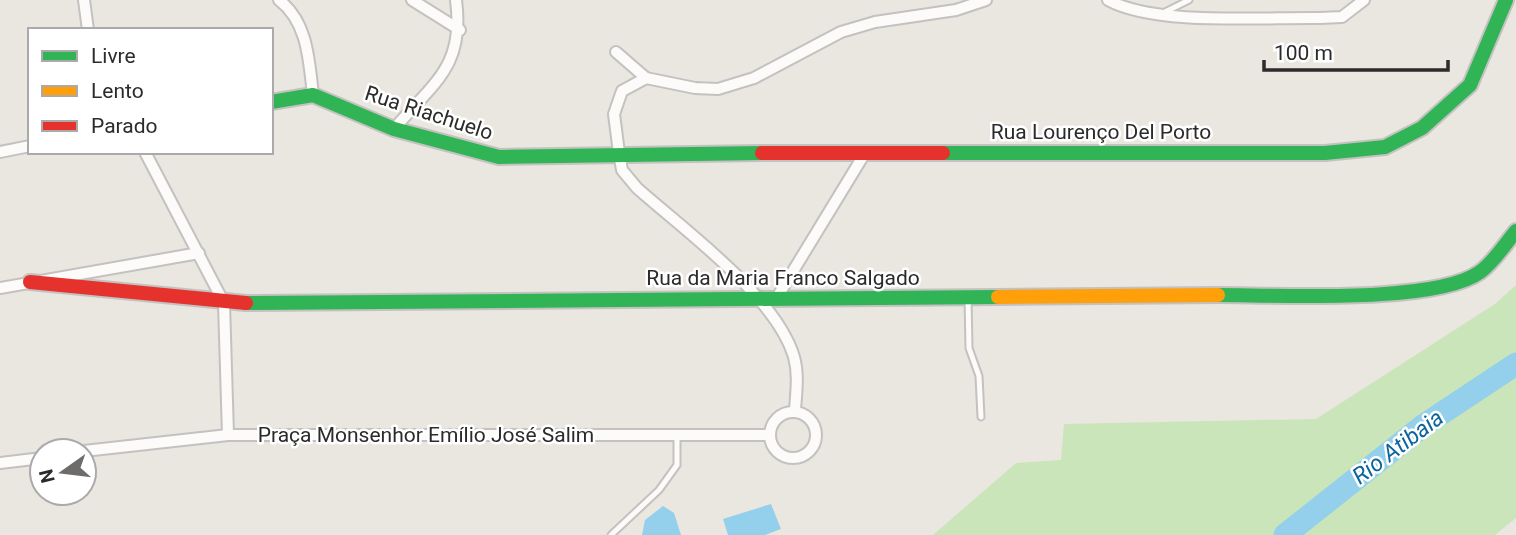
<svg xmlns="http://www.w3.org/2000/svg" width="1516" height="535" font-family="Roboto,sans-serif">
<rect width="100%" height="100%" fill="#eae6e0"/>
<path fill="#cae5b9" d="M1516 285V518L1495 535H933L1016 463 1061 460 1064 424 1316 419 1495 304Z"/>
<g fill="#94d0ec">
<path d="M771 504 781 529 765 535H728L723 519Z"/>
<path d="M663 506 674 513 681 535H642L645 520Z"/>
</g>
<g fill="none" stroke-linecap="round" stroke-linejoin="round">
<path stroke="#94d0ec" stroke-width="23" d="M1285 535 1424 425 1516 364"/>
<defs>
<g id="lane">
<path d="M1165 12 1189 0"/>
<path d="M968 298 969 348 979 376 981 417"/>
<path d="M611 535 659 490 677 465V435"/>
</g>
<g id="street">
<path d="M84 0 88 30"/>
<path d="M279 0C308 22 309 61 313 95"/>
<path d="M412 0 460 30"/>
<path d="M1108 0C1156 26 1263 17 1320 18L1342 17 1364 0"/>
<path d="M616 52 646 78"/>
<path d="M394 129C433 83 465 67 456 0"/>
<path d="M0 152 30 146"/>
<path d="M145 152 224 303 228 435"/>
<path d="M0 288 199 253"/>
<path d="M776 299 865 153"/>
<path d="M795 411C796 393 799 375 794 357 776 296 684 230 637 188L622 170 619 153 614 114 622 91 646 78 695 88 718 89 754 78 841 32 875 22 956 10 986 0"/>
<circle cx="793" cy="435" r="23"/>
<path d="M84 451 228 435H769"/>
<path d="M0 463 42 458"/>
</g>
<g id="fast">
<path d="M271 102 313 95 394 129 499 157 762 153"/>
<path d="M943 153H1325L1385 147 1422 128 1470 85 1506 0"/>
<path d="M1218 295C1276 295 1436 304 1480 272 1494 262 1505 244 1516 231"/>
<path d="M246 303 998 297"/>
</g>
<path id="slow" d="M998 297 1218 295"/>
<g id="jam">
<path d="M762 153H943"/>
<path d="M30 282 246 303"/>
</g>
</defs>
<use href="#lane" stroke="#c3c2c1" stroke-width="9"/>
<use href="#street" stroke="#c3c2c1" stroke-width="14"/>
<use href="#fast" stroke="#c3c2c1" stroke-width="18"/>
<use href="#slow" stroke="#c3c2c1" stroke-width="18"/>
<use href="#jam" stroke="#c3c2c1" stroke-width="18"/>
<use href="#lane" stroke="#fcfbfa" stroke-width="5"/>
<use href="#street" stroke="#fcfbfa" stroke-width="10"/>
<use href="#fast" stroke="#30b455" stroke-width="14"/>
<use href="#slow" stroke="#ff9f0a" stroke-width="14"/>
<use href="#jam" stroke="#e5322d" stroke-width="14"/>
</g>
<g text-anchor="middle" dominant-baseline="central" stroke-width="5" stroke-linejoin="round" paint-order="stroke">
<g font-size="21" fill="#2b2b2b" stroke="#fff">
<text transform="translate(429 113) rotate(18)">Rua Riachuelo</text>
<text x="1101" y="132">Rua Lourenço Del Porto</text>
<text x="783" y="278">Rua da Maria Franco Salgado</text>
<text x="426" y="435">Praça Monsenhor Emílio José Salim</text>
</g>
<g font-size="23" font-style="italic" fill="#0b649f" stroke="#fff">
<text transform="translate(1398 447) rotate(-37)">Rio Atibaia</text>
</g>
</g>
<rect x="28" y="28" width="245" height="126" fill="#ffffff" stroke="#aaaaaa" stroke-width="2"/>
<rect x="42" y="51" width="35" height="10" fill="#30b455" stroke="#aaaaaa" stroke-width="2"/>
<text x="91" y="63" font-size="21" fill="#2b2b2b">Livre</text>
<rect x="42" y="86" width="35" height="10" fill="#ff9f0a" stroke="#aaaaaa" stroke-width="2"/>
<text x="91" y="98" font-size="21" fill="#2b2b2b">Lento</text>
<rect x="42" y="121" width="35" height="10" fill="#e5322d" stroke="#aaaaaa" stroke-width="2"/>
<text x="91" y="133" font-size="21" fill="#2b2b2b">Parado</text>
<g transform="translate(63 472) rotate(256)"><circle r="33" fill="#ffffff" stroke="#aaaaaa" stroke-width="2"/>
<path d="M0-5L12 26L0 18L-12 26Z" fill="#6e6c6a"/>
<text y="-10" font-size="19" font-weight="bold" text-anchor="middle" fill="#2b2b2b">N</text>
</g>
<path d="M1264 60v10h184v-10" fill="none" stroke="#2b2b2b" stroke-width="3.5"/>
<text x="1274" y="60" font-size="21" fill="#2b2b2b" stroke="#ffffff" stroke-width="5" paint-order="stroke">100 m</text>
</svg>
